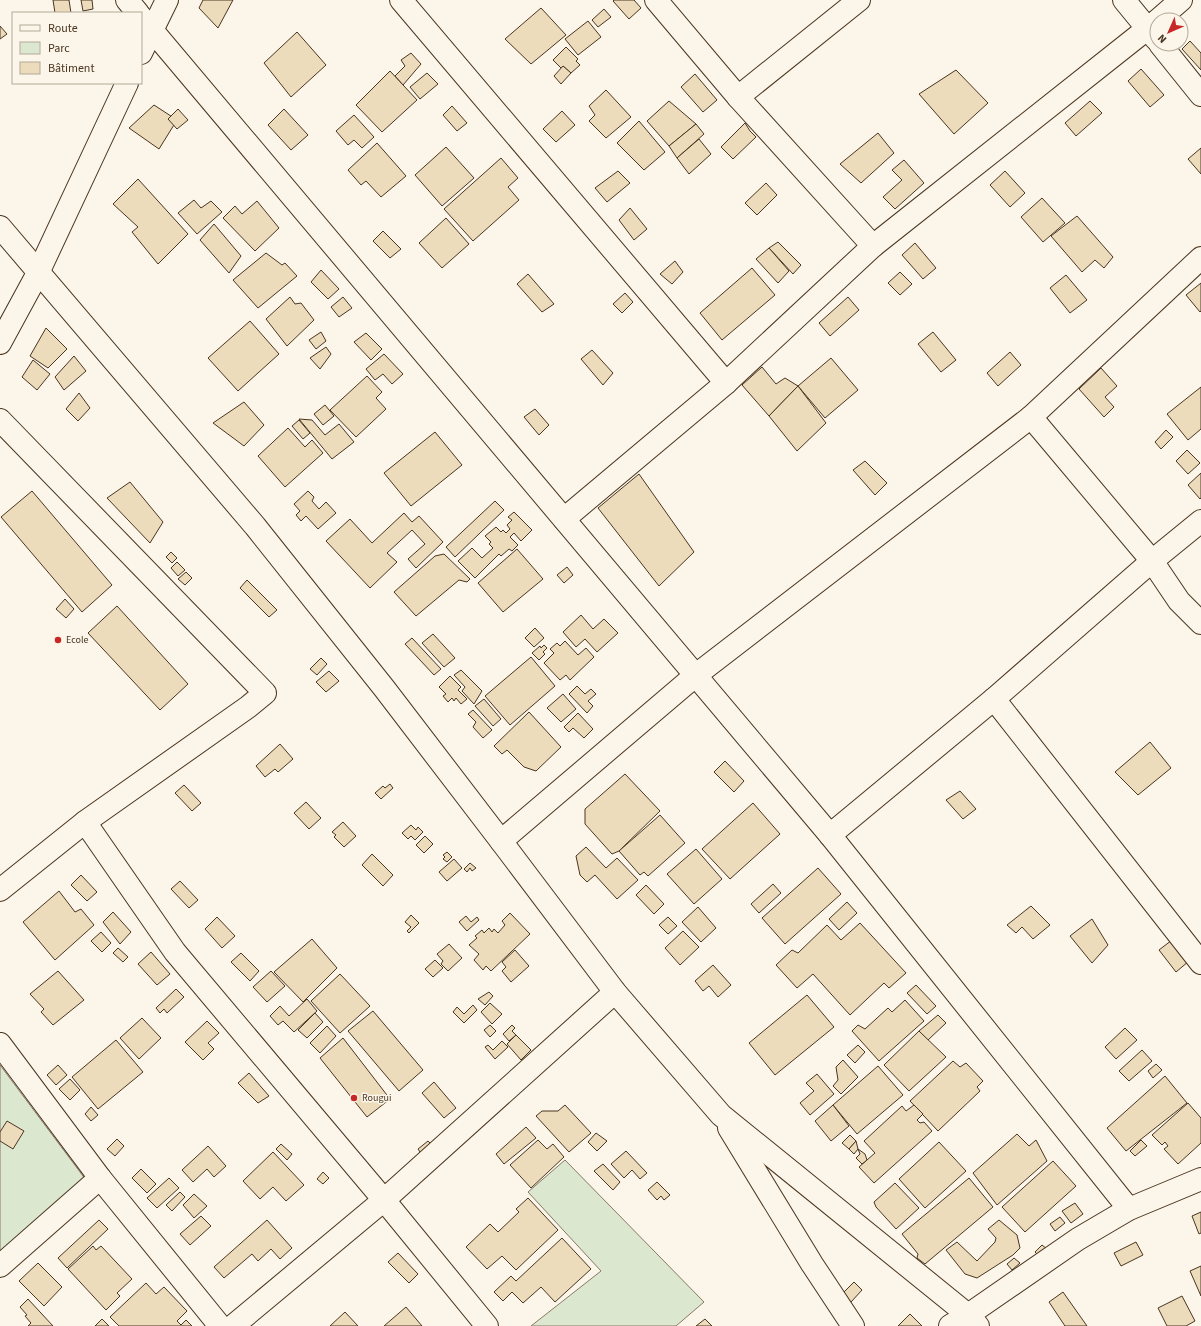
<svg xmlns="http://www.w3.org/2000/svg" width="1201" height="1326" font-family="'Source Sans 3',sans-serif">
<rect width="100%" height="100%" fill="#fbf6e9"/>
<g fill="#dce7d0" stroke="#887966">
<path d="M0 1065 86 1180 0 1255Z"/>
<path d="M565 1160 704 1302 676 1326H531L601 1271 528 1192Z"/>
</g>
<g fill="#ecdcbc" stroke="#4a3520">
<path d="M53 0H69L71 13H55Z"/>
<path d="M81 0H92L93 9 83 11Z"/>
<path d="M203 0H233L218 28 199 8Z"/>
<path d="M614 0H634L641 8 629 19 613 1Z"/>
<path d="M541 8 566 35 531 64 505 39Z"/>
<path d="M604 9 611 17 598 27 592 20Z"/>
<path d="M588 21 601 37 578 55 565 39Z"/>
<path d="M0 26 7 34 0 39Z"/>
<path d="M297 32 326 65 291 97 264 63Z"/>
<path d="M1190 41 1201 53V70L1182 49Z"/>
<path d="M566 47 578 59 576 61 580 65 571 73 563 66 561 68 553 60Z"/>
<path d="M411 53 421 64 403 85 395 76 405 66 401 60Z"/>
<path d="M563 66 571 73 561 84 554 76Z"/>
<path d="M1141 69 1164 95 1150 107 1128 81Z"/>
<path d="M956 70 988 103 954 134 919 94Z"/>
<path d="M390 71 417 100 382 132 356 105Z"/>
<path d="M427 73 438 84 420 99 410 87Z"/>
<path d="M695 74 717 100 703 112 681 87Z"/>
<path d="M606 90 631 117 606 138 589 121 595 115 589 106Z"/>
<path d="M669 101 696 124 669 146 647 121Z"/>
<path d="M1090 101 1102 113 1076 136 1065 123Z"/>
<path d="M154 105 177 120 159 149 129 128Z"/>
<path d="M452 106 467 123 457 131 443 115Z"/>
<path d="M178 109 188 120 177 129 168 119Z"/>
<path d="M284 109 308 135 291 150 268 125Z"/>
<path d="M562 111 575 125 556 142 543 129Z"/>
<path d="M354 115 374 137 362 148 354 140 348 145 336 131Z"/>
<path d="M639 121 665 152 644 170 617 143Z"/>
<path d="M745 123 750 131 756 137 733 159 721 147Z"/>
<path d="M696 124 704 134 677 158 669 146Z"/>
<path d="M878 133 894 153 861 183 840 164Z"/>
<path d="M699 139 711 154 689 174 677 158Z"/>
<path d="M377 143 406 176 381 197 366 181 361 185 348 170Z"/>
<path d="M446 147 474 178 442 206 415 175Z"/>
<path d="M1201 148V174L1188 159Z"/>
<path d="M501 158 518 178 508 187 519 200 473 241 444 209Z"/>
<path d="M904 160 924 183 895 209 883 197 902 180 892 170Z"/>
<path d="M618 171 630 183 607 202 595 188Z"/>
<path d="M1005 171 1025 193 1010 207 990 185Z"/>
<path d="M138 179 188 234 158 264 132 232 138 227 113 204Z"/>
<path d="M766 183 777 195 757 215 745 203Z"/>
<path d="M1042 198 1065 223 1043 242 1021 217Z"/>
<path d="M194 200 201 208 211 201 222 212 197 234 178 213Z"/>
<path d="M257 201 279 228 255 251 223 218 235 206 242 214Z"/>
<path d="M630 208 647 229 634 240 619 220Z"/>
<path d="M1077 216 1113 257 1104 268 1095 260 1082 272 1051 236Z"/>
<path d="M446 218 469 244 442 268 419 243Z"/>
<path d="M214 224 241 256 229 273 200 240Z"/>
<path d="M383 231 401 249 390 258 373 241Z"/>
<path d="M778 242 801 265 793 274 769 248Z"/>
<path d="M915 243 936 268 923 279 902 255Z"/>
<path d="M769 248 789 271 778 283 756 259Z"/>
<path d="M266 253 282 265 285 263 297 276 258 308 233 280Z"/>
<path d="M675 261 683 272 672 284 660 274Z"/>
<path d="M752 268 775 295 722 340 700 313Z"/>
<path d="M321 270 339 289 328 299 311 282Z"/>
<path d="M900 272 912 284 900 295 888 283Z"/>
<path d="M528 274 554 304 542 312 517 284Z"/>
<path d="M1066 275 1087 300 1070 313 1050 288Z"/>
<path d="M1201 283V311L1200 312 1186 295Z"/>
<path d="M625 293 633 302 622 313 613 304Z"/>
<path d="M290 297 295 304 301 303 314 320 287 346 266 319Z"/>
<path d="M343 297 352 308 339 317 331 307Z"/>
<path d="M848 297 859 310 830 336 819 323Z"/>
<path d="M250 321 279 354 238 391 208 358Z"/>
<path d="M46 328 67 349 48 368 30 356Z"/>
<path d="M321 332 326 341 316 349 309 340Z"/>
<path d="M933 332 956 360 941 372 918 344Z"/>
<path d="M366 333 382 349 371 360 354 342Z"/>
<path d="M326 347 331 354 320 369 310 358Z"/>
<path d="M592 350 613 373 603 385 581 359Z"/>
<path d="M1010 352 1021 365 998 386 987 373Z"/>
<path d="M384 354 403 374 392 384 383 374 375 380 366 369Z"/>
<path d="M74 356 86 371 64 390 55 377Z"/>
<path d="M831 358 858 390 825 418 798 386Z"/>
<path d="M33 360 50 374 37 390 22 377Z"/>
<path d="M762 367 776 384 785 378 798 386 769 416 742 385Z"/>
<path d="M1101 368 1117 386 1105 397 1114 407 1104 417 1079 389Z"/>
<path d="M367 376 382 392 376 398 386 409 356 437 330 410Z"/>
<path d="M798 386 826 423 797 451 769 416Z"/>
<path d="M1201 387V429L1188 440 1167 414Z"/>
<path d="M79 393 90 408 78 421 66 409Z"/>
<path d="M244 402 264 425 244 446 213 423Z"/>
<path d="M325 405 334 416 323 425 314 414Z"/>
<path d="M535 409 549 425 539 435 524 417Z"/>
<path d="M299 419 312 420 325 435 339 424 354 442 332 459Z"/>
<path d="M299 420 310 433 303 439 292 426Z"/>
<path d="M288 428 305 447 312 440 323 453 285 487 258 456Z"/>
<path d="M1166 430 1173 437 1161 449 1155 442Z"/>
<path d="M435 432 462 465 411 506 384 473Z"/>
<path d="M1187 450 1200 463 1188 474 1176 461Z"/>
<path d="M865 461 887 483 875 495 853 470Z"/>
<path d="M1201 473V498L1200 499 1188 485Z"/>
<path d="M639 474 694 552 659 586 598 508Z"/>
<path d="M130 482 163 522 150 543 107 498Z"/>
<path d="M32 491 112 585 82 612 1 517Z"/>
<path d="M308 491 314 497 312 501 319 509 326 502 336 513 318 529 306 516 301 521 296 515 300 511 294 504Z"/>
<path d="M495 501 504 510 455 557 446 547Z"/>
<path d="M514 512 532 530 521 541 514 533 510 537 518 545 512 551 509 549 501 556 499 554 475 578 458 561 472 548 482 558 493 548 489 544 491 542 485 536 496 527 501 532 503 530 506 533 510 529 507 525 512 520 508 517Z"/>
<path d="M404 513 412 522 419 516 443 542 416 568 408 559 425 544 412 530 387 553 397 562 370 588 326 541 350 519 372 543Z"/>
<path d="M517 549 543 579 503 612 478 583Z"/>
<path d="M171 552 177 558 172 563 166 557Z"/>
<path d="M444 554 470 579 467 582 459 580 416 616 394 592 435 556Z"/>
<path d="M177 562 185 570 178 576 171 568Z"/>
<path d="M567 567 573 575 564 583 557 575Z"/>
<path d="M186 572 192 578 185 585 178 579Z"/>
<path d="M247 580 277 610 269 617 240 588Z"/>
<path d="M65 599 74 609 66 618 56 609Z"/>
<path d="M117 606 188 684 160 710 88 633Z"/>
<path d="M581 615 593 629 604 619 618 633 597 652 585 639 576 647 563 632Z"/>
<path d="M535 628 544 638 534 647 525 638Z"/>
<path d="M433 634 455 658 444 667 422 643Z"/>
<path d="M412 638 441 669 434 675 405 644Z"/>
<path d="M565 641 578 655 586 648 594 657 570 680 566 675 560 680 544 663 554 653 550 649 557 643 560 646Z"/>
<path d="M544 645 547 648 543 652 545 654 539 660 532 653 540 646 541 648Z"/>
<path d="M531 657 555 686 510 725 485 696Z"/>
<path d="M321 658 327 664 317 675 310 669Z"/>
<path d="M461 670 482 691 474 704 462 691 465 687 454 675Z"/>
<path d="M329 671 339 681 326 692 316 682Z"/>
<path d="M450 676 461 687 458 690 467 699 461 704 456 698 454 701 452 698 448 702 443 696 446 694 439 687Z"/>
<path d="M577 686 585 694 591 689 596 694 588 701 593 706 587 713 569 694Z"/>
<path d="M563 694 576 709 561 722 547 708Z"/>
<path d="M484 699 501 719 493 726 475 706Z"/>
<path d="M473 710 492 730 483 738 473 727 476 722 468 714Z"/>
<path d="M529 712 561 747 536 771 524 767 507 750 502 754 494 746Z"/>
<path d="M578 713 593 729 584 738 573 728 569 732 564 727Z"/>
<path d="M1150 742 1171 768 1138 795 1115 772Z"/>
<path d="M280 744 293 759 278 772 275 769 265 777 256 766Z"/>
<path d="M725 761 744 781 734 792 714 772Z"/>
<path d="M625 774 660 811 619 851 612 854 585 824V809Z"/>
<path d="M390 784 393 788 381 799 375 793 383 786 385 788Z"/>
<path d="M184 785 201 803 192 811 175 793Z"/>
<path d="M960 791 976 809 963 819 946 800Z"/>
<path d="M306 802 321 818 309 829 294 813Z"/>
<path d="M753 803 780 834 730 879 702 849Z"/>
<path d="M660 815 685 843 648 876 644 872 640 875 619 851Z"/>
<path d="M343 822 356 836 344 847 334 837 336 835 332 832Z"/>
<path d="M411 825 416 830 418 827 423 832 415 840 411 836 408 839 402 833Z"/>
<path d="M425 836 433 844 424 853 416 845Z"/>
<path d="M586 847 606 868 617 858 638 880 617 899 595 875 587 882 580 875 576 856Z"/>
<path d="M696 849 722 879 694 904 667 874Z"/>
<path d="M447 852 452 857 447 862 443 859 445 857 443 855Z"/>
<path d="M372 854 393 875 383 886 362 865Z"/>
<path d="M454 859 462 868 447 881 439 872Z"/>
<path d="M470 863 476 868 472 871 470 868 467 872 464 869Z"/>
<path d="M818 868 841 894 785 944 762 918Z"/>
<path d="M81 875 97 892 87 901 71 885Z"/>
<path d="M180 881 198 900 189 908 171 889Z"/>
<path d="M773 884 781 893 759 913 751 904Z"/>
<path d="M646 885 664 904 654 914 636 895Z"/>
<path d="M59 891 75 912 81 909 94 925 55 960 23 922Z"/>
<path d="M847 902 857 913 839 930 829 919Z"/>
<path d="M1031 906 1050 925 1033 939 1022 927 1016 933 1007 925Z"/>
<path d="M698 907 716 928 701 942 682 922Z"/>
<path d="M113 912 131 932 120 944 103 922Z"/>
<path d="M510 913 530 934 491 971 486 966 483 970 474 960 479 954 469 945 477 938 475 936 482 930 484 933 489 928 492 932 494 929 498 933 505 925 502 921Z"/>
<path d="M411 915 419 923 409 933 407 931 411 927 405 922Z"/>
<path d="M466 916 471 922 477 917 479 920 467 931 459 922Z"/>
<path d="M217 917 235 936 222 948 205 929Z"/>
<path d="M668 917 677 926 668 934 659 925Z"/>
<path d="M1092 919 1108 945 1092 963 1070 936Z"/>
<path d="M860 923 906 973 889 988 884 983 850 1015 813 974 797 988 776 965 792 950 798 953 827 925 841 940Z"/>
<path d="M683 931 699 947 680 965 665 948Z"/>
<path d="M101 932 111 943 102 952 91 941Z"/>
<path d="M312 939 337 968 303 1002 274 972Z"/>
<path d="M1172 940 1189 961 1176 972 1159 950Z"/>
<path d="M449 944 462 958 448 971 441 964 443 961 437 954Z"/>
<path d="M118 948 128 957 123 962 113 953Z"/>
<path d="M515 950 529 966 511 982 502 971 506 967 502 962Z"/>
<path d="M151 952 170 974 157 985 138 964Z"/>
<path d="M241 953 259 971 250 981 231 962Z"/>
<path d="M435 960 443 968 433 977 425 969Z"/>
<path d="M713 965 731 985 718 997 709 986 703 991 695 981Z"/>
<path d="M58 971 84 1000 53 1025 41 1012 44 1009 30 994Z"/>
<path d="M271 971 285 986 267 1002 253 987Z"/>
<path d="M340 974 370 1006 340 1033 311 1001Z"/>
<path d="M916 985 936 1006 927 1014 907 993Z"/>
<path d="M176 989 184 997 167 1013 164 1009 160 1013 156 1008Z"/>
<path d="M489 992 493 996 485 1005 478 999Z"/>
<path d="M807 995 834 1027 775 1075 749 1043Z"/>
<path d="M307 999 317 1011 294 1032 283 1021 278 1025 270 1016 280 1006 289 1016Z"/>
<path d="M905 1000 924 1021 879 1061 852 1031 858 1025 865 1029 888 1008 892 1012Z"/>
<path d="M490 1003 502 1014 492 1024 481 1012Z"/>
<path d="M473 1005 477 1010 464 1023 453 1012 457 1007 464 1014Z"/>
<path d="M373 1011 423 1070 399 1091 348 1031Z"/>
<path d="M315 1013 323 1022 307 1038 298 1030Z"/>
<path d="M938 1015 946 1023 928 1040 919 1031Z"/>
<path d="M142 1018 161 1038 139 1059 120 1038Z"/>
<path d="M207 1021 219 1033 208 1043 214 1049 203 1060 185 1042Z"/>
<path d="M490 1025 496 1031 490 1037 484 1030Z"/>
<path d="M512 1025 515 1028 512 1031 516 1035 509 1041 503 1034Z"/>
<path d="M327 1026 336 1036 320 1053 310 1043Z"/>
<path d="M1125 1028 1137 1040 1116 1059 1105 1047Z"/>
<path d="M919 1031 946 1057 909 1091 884 1065Z"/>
<path d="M516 1035 531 1050 521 1060 507 1044Z"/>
<path d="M343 1038 390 1099 367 1117 320 1058Z"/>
<path d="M116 1040 143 1072 98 1109 72 1077Z"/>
<path d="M502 1041 508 1047 495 1059 485 1047 488 1045 493 1050Z"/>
<path d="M858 1045 865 1052 855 1063 847 1055Z"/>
<path d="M1142 1050 1152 1061 1129 1081 1119 1071Z"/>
<path d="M843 1060 858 1077 841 1094 833 1086 838 1080 836 1067Z"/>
<path d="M953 1061 960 1067 966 1063 983 1081 977 1087 980 1091 938 1131 910 1101Z"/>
<path d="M1156 1064 1162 1070 1153 1078 1148 1071Z"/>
<path d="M58 1065 67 1075 56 1085 47 1075Z"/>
<path d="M878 1066 903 1095 857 1134 833 1105Z"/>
<path d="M249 1073 269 1096 258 1103 238 1083Z"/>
<path d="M817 1074 834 1094 810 1115 800 1103 814 1091 806 1083Z"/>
<path d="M1165 1076 1187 1103 1126 1151 1107 1128Z"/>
<path d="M70 1079 80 1090 70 1100 59 1089Z"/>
<path d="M434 1082 456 1108 444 1118 422 1093Z"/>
<path d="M1188 1103 1201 1118V1143L1178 1164 1164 1149 1168 1146 1165 1142 1162 1145 1152 1135Z"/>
<path d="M565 1105 591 1133 569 1152 536 1116 542 1111H558Z"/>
<path d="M833 1105 849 1126 831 1141 815 1121Z"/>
<path d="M914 1105 923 1114 917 1120 920 1123 924 1122 932 1131 874 1183 859 1167 875 1153 864 1141 902 1106 906 1111Z"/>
<path d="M91 1107 98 1115 91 1121 85 1114Z"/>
<path d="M7 1121 24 1131 13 1149 0 1141V1132Z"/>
<path d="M526 1127 536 1138 504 1164 496 1154Z"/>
<path d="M596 1133 607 1141 597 1151 588 1142Z"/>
<path d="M1017 1134 1029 1146 1036 1140 1047 1161 997 1205 973 1173Z"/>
<path d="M850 1135 856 1141 849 1149 842 1143Z"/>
<path d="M117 1139 124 1146 115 1156 107 1149Z"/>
<path d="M538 1140 547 1149 553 1144 564 1157 531 1188 510 1165Z"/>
<path d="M1141 1140 1147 1146 1135 1156 1130 1151Z"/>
<path d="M428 1141 433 1146 422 1155 418 1149Z"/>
<path d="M856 1141 858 1149 854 1154 849 1149Z"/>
<path d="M939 1142 966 1171 925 1208 899 1179Z"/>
<path d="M281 1144 292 1154 287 1160 276 1149Z"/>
<path d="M208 1146 226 1166 214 1177 207 1169 193 1182 182 1170Z"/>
<path d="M858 1149 865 1154 867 1160 862 1164 856 1158 860 1154Z"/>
<path d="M626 1151 647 1173 640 1179 632 1170 624 1178 611 1164Z"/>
<path d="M273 1152 304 1185 286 1201 273 1187 260 1199 243 1181Z"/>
<path d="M1053 1161 1076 1186 1025 1232 1002 1207Z"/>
<path d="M603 1164 620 1182 613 1190 594 1171Z"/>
<path d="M141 1169 156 1184 147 1193 132 1178Z"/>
<path d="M323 1172 329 1178 323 1184 317 1179Z"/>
<path d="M169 1178 179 1188 157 1208 147 1198Z"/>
<path d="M969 1178 993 1207 925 1264 917 1258 918 1254 902 1234Z"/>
<path d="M657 1182 670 1195 664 1200 661 1196 657 1200 648 1190Z"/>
<path d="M895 1183 919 1208 896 1229 876 1207 874 1202Z"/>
<path d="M180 1192 185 1197 172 1211 166 1205Z"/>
<path d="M194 1194 207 1206 194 1218 183 1205Z"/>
<path d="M528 1198 558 1230 516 1270 502 1256 487 1269 466 1247 490 1224 498 1232 519 1212 516 1209Z"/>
<path d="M1075 1203 1083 1214 1071 1223 1062 1211Z"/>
<path d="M1201 1212V1233L1199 1234 1192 1216Z"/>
<path d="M201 1216 211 1226 190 1245 180 1234Z"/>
<path d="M1060 1217 1065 1223 1055 1231 1050 1224Z"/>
<path d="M99 1220 108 1229 67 1268 58 1258Z"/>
<path d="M267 1220 292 1248 280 1259 271 1249 258 1261 252 1254 224 1278 214 1267Z"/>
<path d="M999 1220 1017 1235 1020 1248 1013 1255 977 1278 965 1274 946 1250 957 1242 977 1261 995 1242 996 1238 988 1229Z"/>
<path d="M562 1238 591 1269 555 1302 541 1287 523 1303 512 1292 503 1301 494 1292 511 1276 516 1281Z"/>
<path d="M1136 1242 1143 1255 1121 1266 1114 1253Z"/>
<path d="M1042 1245 1047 1249 1040 1257 1035 1252Z"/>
<path d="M93 1246 96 1250 101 1246 132 1279 117 1293 120 1296 106 1310 68 1269Z"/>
<path d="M398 1253 418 1274 409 1283 388 1262Z"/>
<path d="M1014 1258 1020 1263 1012 1270 1007 1264Z"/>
<path d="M38 1263 62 1287 44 1306 19 1281Z"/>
<path d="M1201 1266V1296L1190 1271Z"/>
<path d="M854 1282 862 1290 851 1302 842 1294Z"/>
<path d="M146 1283 156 1294 164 1287 187 1311 177 1321 181 1325 186 1320 192 1326H119L110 1317Z"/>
<path d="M1063 1292 1087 1326H1065L1049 1302Z"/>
<path d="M1182 1296 1195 1321 1186 1326H1167L1158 1308Z"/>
<path d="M28 1299 53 1326H28L31 1323 25 1316 27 1315 20 1307Z"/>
<path d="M406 1307 422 1326H384Z"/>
<path d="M345 1312 358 1326H330Z"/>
<path d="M910 1314 922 1326H898Z"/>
<path d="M102 1319 109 1326H95Z"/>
<path d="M705 1319 712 1326H696Z"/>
</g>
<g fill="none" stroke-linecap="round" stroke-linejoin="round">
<defs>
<g id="minor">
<path d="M127 0 138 13"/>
<path d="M401 0 726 383"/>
<path d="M656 0 738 97 873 246"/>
<path d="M1124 0 1156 39"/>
<path d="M141 17 830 835 1129 1209"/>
<path d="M1158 20 1181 0"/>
<path d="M1160 44 1201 95"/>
<path d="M141 53 167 0"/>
<path d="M738 97 859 0"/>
<path d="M0 227 255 526 384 688 501 841 615 992 721 1115 968 1315 978 1326"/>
<path d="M0 343 38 273 127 83"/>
<path d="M1031 417 1152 561 1179 601 1201 623"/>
<path d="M0 420 265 693 248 707 85 822 0 890"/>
<path d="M564 519 726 383 873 246 1157 21"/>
<path d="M994 699 1201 963"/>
<path d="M85 822 175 952 384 1200 487 1326"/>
<path d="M830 835 994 699 1152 561 1201 521"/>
<path d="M501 841 696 675 1031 417 1201 258"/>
<path d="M0 1044 100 1178 220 1326"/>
<path d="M729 1128 812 1264 853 1326"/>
<path d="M0 1266 100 1178"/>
<path d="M233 1326 384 1200 615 992"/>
<path d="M950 1326 968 1315 1078 1239 1129 1209 1201 1179"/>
</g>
</defs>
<use href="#minor" stroke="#4a3520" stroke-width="24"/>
<use href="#minor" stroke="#fbf6e9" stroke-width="22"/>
</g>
<g fill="#c62828" stroke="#fbf6e9" stroke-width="1.5">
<circle cx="58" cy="640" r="4"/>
<circle cx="354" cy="1098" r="4"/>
</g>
<g text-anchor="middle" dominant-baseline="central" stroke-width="3" stroke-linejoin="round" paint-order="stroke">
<g font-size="10" fill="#4a3520" stroke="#fbf6e9" text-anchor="start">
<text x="66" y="640">Ecole</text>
<text x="362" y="1098">Rougui</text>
</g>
</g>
<rect x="12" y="12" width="130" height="72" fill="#fbf6e9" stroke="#b4a999"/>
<rect x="20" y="25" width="20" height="6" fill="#fbf6e9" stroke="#b4a999"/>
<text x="48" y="32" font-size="12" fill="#4a3520">Route</text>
<rect x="20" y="42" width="20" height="12" fill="#dce7d0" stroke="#b4a999"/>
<text x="48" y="52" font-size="12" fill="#4a3520">Parc</text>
<rect x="20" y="62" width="20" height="12" fill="#ecdcbc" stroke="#b4a999"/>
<text x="48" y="72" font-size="12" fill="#4a3520">Bâtiment</text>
<g transform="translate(1169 32) rotate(225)"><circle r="19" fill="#fbf6e9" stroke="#b4a999"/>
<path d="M0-3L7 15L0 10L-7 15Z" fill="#c62828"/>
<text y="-6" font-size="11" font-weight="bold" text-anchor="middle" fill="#4a3520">N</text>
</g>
</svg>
